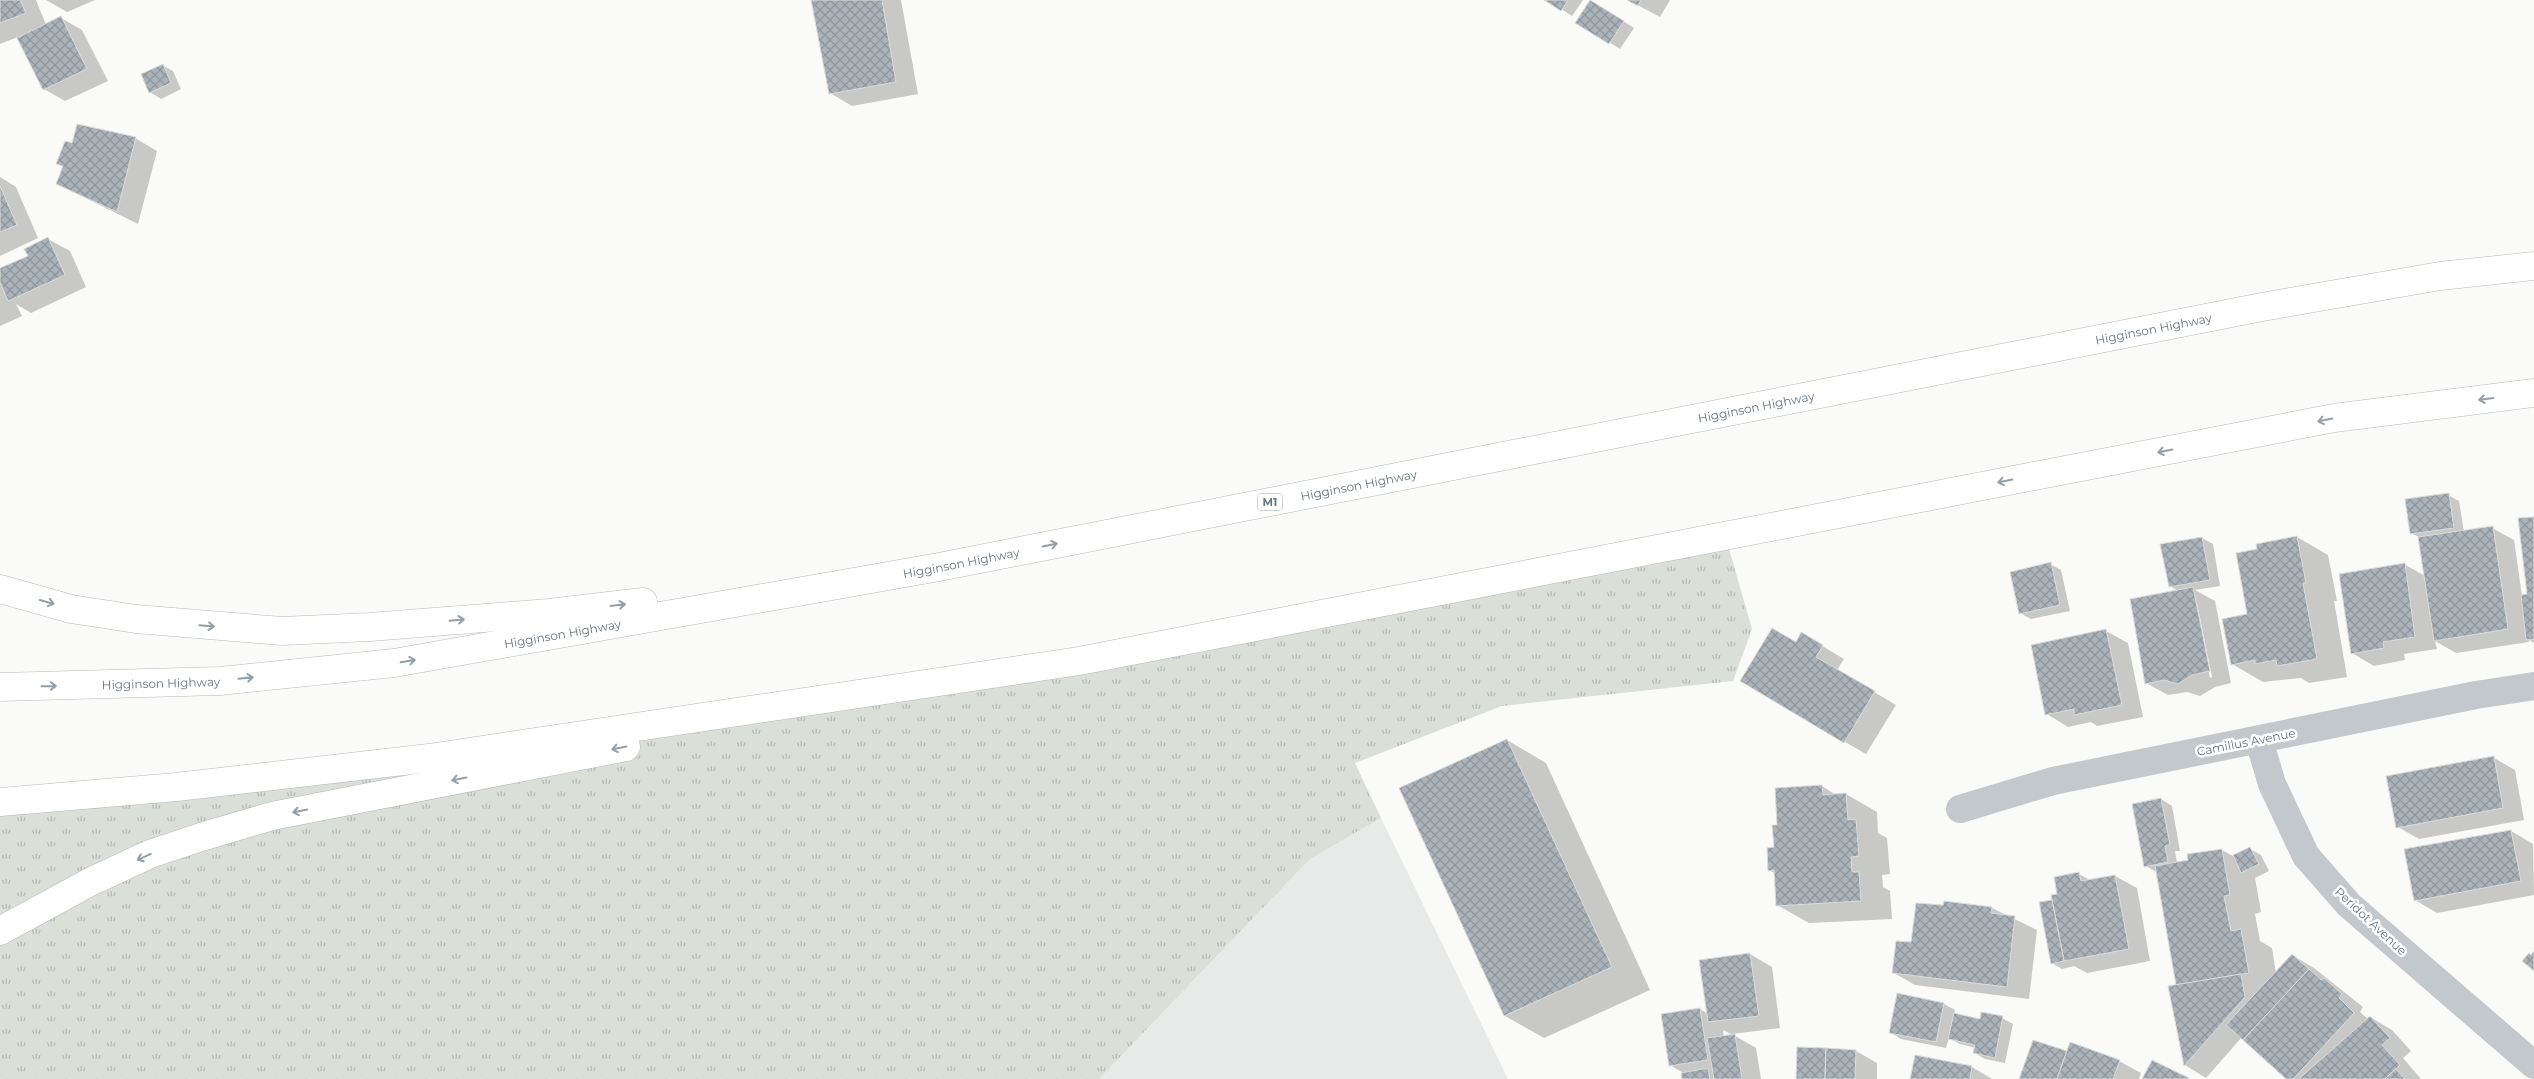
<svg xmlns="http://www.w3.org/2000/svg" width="2534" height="1079" font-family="Montserrat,sans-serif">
<defs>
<pattern id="grass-tufts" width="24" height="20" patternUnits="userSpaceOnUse" patternTransform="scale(1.25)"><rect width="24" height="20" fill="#dadfd7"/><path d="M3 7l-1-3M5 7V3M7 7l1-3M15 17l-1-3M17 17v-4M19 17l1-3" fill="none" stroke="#b4b9b4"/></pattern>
<pattern id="building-cross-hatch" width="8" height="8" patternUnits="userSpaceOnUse" patternTransform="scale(1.25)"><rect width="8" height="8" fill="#aab3b9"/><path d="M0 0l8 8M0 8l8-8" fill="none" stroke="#8e969c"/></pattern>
</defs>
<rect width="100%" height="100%" fill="#fafaf8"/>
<path fill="#e8e9e9" d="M1381 818 1508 1079H1099L1310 859Z"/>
<path fill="url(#grass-tufts)" d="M1727 542 1752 629 1733 681 1502 706 1355 763 1381 818 1310 859 1099 1079H0V808L429 764Z"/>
<g fill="#0003" fill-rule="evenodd">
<path d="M0 0H36L46 25 61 18 82 30 108 81 65 101 44 89 18 37 0 44Z"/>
<path d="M46 0H95L67 12Z"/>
<path d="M813 0H901L918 94 852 106 830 93Z"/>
<path d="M1547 0H1583L1572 16Z"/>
<path d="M1628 0H1670L1660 17Z"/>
<path d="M1601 7 1634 28 1620 49 1577 22Z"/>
<path d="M162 65 173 71 181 89 161 99 150 92 142 74Z"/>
<path d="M135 138 157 151 138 224 57 184 64 167 58 163 73 145Z"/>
<path d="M0 177 16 187 38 238 0 256Z"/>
<path d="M48 239 70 251 86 287 31 313 16 304 22 316 0 326V270L29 257Z"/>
<path d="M2448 495 2459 501 2464 532 2492 528 2514 540 2522 596 2528 595 2534 518V643L2529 640V642L2456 653 2435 641 2437 649 2404 654 2405 660 2374 666 2352 653 2404 564 2425 576 2419 537 2411 533Z"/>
<path d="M2297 537 2328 555 2337 601H2334L2347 677 2309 683 2301 678 2263 682 2232 664 2248 615 2259 550Z"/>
<path d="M2202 538 2213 544 2220 586 2195 590 2215 601 2231 683 2215 687 2200 696 2187 692 2168 695 2146 683 2178 591 2170 586 2162 545ZM2195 603H2197L2212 677 2210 678Z"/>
<path d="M2050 564 2061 570 2070 611 2031 619 2020 613Z"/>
<path d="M2106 631 2128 643 2143 717 2097 726 2091 722 2068 727 2047 714Z"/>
<path d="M1802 634 1844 659 1837 670 1896 705 1866 754 1845 742 1796 643Z"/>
<path d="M1507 740 1546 763 1650 990 1544 1038 1505 1016Z"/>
<path d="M2494 758 2515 770 2524 820 2419 839 2398 827Z"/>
<path d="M1822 786 1836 795 1846 794 1877 812 1878 833 1887 838 1890 874 1882 875 1883 887 1890 891 1892 919 1809 923 1777 905 1776 874 1769 870 1778 826Z"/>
<path d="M2161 799 2172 806 2180 851H2175L2177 863 2222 850 2233 856 2250 849 2261 855 2269 871 2255 878 2261 912 2255 914 2260 941 2272 948 2276 973 2292 955 2314 968 2363 1007 2360 1012 2368 1019 2370 1017 2392 1030 2411 1051 2403 1058 2421 1079H2287L2242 1037 2206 1078 2185 1065 2169 987 2177 986 2157 872 2145 866Z"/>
<path d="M2511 831 2533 844 2534 895 2437 913 2415 900Z"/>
<path d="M2079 874 2090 880 2115 876 2137 888 2150 961 2087 973 2074 966 2062 969 2052 963 2053 901Z"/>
<path d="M1992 908 2037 930 2029 999 1915 985 1894 973 1912 944Z"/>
<path d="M1750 954 1772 967 1780 1028 1732 1034 1756 1048 1761 1079H1683L1685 1074 1670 1065 1700 1009 1708 1014ZM1723 1030 1733 1035 1724 1037Z"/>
<path d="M1898 994 1944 1004 1955 1010 1954 1014 1981 1020 2002 1018 2013 1024 2005 1063 1985 1059 1975 1053 1976 1048 1960 1044 1949 1038 1946 1048 1901 1039 1890 1032Z"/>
<path d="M1856 1051 1877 1063V1079H1797Z"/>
<path d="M2068 1053 2119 1061 2141 1073 2139 1079H2020Z"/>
<path d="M1972 1067 1992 1079H1912Z"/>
</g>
<g fill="url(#building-cross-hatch)" stroke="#dcdcda">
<path d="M0 0H20L26 13 0 23Z"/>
<path d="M811 0H882L896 82 829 94Z"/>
<path d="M1544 0H1568L1561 11Z"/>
<path d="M1590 0 1624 21 1609 44 1575 23Z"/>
<path d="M1627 0H1641L1638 6Z"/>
<path d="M61 16 87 69 43 90 17 38Z"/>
<path d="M163 64 171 83 149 93 141 74Z"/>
<path d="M77 124 136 137 117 212 56 184 63 166 56 164 65 141 72 143Z"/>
<path d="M0 186 17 225 0 232Z"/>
<path d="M48 237 65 275 8 301 0 282V268L28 256 24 249Z"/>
<path d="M2449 493 2454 528 2410 534 2405 499Z"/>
<path d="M2534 517V639L2526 640 2521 595 2527 594 2518 518Z"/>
<path d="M2493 526 2508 629 2434 641 2418 537Z"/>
<path d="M2297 536 2306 583H2303L2317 659 2277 666 2276 660 2255 664V660L2231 665 2222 619 2247 614 2236 553 2257 549 2256 544Z"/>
<path d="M2202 537 2210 580 2169 587 2160 544Z"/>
<path d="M2051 562 2060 605 2019 614 2010 572Z"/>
<path d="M2405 563 2415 637 2383 642 2384 648 2351 654 2339 574Z"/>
<path d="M2193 587 2210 671 2192 675 2178 684 2164 680 2145 684 2130 599Z"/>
<path d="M1772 628 1796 642 1801 632 1823 645 1816 657 1875 691 1844 743 1740 681Z"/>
<path d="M2106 629 2122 705 2074 715V709L2045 715 2031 645Z"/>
<path d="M1507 739 1612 967 1504 1016 1399 788Z"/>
<path d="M2494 756 2503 808 2396 828 2386 776Z"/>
<path d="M1822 785 1823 795 1846 793 1848 820 1856 819 1859 856 1851 857 1852 872H1859L1861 901 1776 906 1774 870 1768 871 1767 848 1774 847 1772 825H1777L1775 788Z"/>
<path d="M2161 798 2170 845 2165 846 2168 862 2144 867 2132 804Z"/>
<path d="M2511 830 2521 881 2414 901 2404 849Z"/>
<path d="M2250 847 2259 864 2241 873 2233 855Z"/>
<path d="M2222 849 2230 895 2224 896 2231 931 2241 929 2249 973 2176 985 2155 866 2188 860 2187 854Z"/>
<path d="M2079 872 2081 881 2115 875 2129 949 2064 961 2051 895 2057 894 2054 877Z"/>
<path d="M2052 900 2064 961 2051 964 2039 902Z"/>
<path d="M1944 901 1992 907 1991 913 2015 916 2007 987 1892 973 1896 941 1911 942 1916 903 1943 905Z"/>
<path d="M2534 951V971L2522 961 2529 953 2531 955Z"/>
<path d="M1750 953 1759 1016 1708 1022 1699 960Z"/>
<path d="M2292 954 2309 969 2243 1040 2226 1025Z"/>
<path d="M2309 969 2321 980 2324 978 2342 994 2339 998 2354 1013 2293 1079H2286L2243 1040Z"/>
<path d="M2241 974 2245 997 2184 1066 2168 986Z"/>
<path d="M1897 993 1944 1003 1936 1042 1889 1033Z"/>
<path d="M1700 1008 1708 1060 1669 1066 1661 1014Z"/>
<path d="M1981 1012 2003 1016 1995 1058 1973 1053 1975 1045 1948 1039 1954 1013 1980 1019Z"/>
<path d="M2370 1016 2390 1038 2382 1045 2400 1065 2385 1079H2299Z"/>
<path d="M1735 1034 1742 1079H1714L1707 1038Z"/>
<path d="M2033 1040 2067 1051 2057 1079H2019Z"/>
<path d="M2070 1042 2120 1060 2113 1079H2057Z"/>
<path d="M1797 1047 1826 1048 1825 1079H1796Z"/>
<path d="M1826 1048 1856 1050 1855 1079H1825Z"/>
<path d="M1915 1055 1972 1066 1970 1079H1910Z"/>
<path d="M2152 1060 2189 1078 2188 1079H2142Z"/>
<path d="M1708 1068 1710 1079H1682L1681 1073Z"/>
<path d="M2396 1069 2405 1079H2385Z"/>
</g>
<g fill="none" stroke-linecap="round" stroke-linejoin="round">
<defs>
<g id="highway">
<path d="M0 589 71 609 136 619 282 631 370 627 549 613 643 602"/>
<path id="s1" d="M0 687 220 681 394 663 939 567 2262 307 2440 276 2534 266"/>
<path d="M0 802 176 787 429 758 1079 661 2334 418 2534 393"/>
<path d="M0 931 90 882 150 854 201 837 272 816 626 747"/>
</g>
</defs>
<use href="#highway" stroke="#b4b9bd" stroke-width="29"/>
<g stroke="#c3c8cc" stroke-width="28">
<path d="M2259 740 2272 784 2306 856 2349 905 2534 1065"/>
<path d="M1960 809 2053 781 2476 695 2534 686"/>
</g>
<use href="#highway" stroke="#fff" stroke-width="28"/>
</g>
<defs><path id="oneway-shaft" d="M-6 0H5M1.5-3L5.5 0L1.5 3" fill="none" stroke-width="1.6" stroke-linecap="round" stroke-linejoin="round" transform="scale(1.25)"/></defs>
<g stroke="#939fa8">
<use href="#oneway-shaft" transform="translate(2486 399) rotate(173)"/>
<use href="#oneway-shaft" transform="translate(2325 420) rotate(169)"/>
<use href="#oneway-shaft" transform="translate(2165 451) rotate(169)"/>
<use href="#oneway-shaft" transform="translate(2005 481) rotate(169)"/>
<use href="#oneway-shaft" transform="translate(1050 545) rotate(-11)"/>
<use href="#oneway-shaft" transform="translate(47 602) rotate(16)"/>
<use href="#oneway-shaft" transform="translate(618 605) rotate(-7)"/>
<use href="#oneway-shaft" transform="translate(457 620) rotate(-5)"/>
<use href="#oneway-shaft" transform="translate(207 626) rotate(5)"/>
<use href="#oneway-shaft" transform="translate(408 661) rotate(-10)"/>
<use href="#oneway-shaft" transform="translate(246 678) rotate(-6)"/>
<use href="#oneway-shaft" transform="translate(49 686) rotate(-1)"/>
<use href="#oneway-shaft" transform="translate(619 748) rotate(169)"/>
<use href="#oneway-shaft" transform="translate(459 779) rotate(169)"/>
<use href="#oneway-shaft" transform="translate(300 811) rotate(168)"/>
<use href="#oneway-shaft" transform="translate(144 857) rotate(156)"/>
</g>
<g text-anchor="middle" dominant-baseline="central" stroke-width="5" stroke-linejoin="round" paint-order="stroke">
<rect fill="#fff" stroke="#939fa8" stroke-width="1" x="1257.5" y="493.5" width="25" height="17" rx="4"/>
<g font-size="11" font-weight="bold" fill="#657683">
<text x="1270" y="502">M1</text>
</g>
<g font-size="12" fill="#657683" stroke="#fff">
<text stroke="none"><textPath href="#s1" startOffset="2186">Higginson Highway</textPath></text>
<text stroke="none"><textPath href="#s1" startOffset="1781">Higginson Highway</textPath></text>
<text stroke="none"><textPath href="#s1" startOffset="1376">Higginson Highway</textPath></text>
<text stroke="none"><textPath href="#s1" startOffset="971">Higginson Highway</textPath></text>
<text stroke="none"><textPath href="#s1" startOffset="566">Higginson Highway</textPath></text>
<text stroke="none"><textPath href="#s1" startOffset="161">Higginson Highway</textPath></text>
<text transform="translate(2246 742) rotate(-11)">Camillus Avenue</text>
<text transform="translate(2371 921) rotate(43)">Peridot Avenue</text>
</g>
</g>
</svg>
